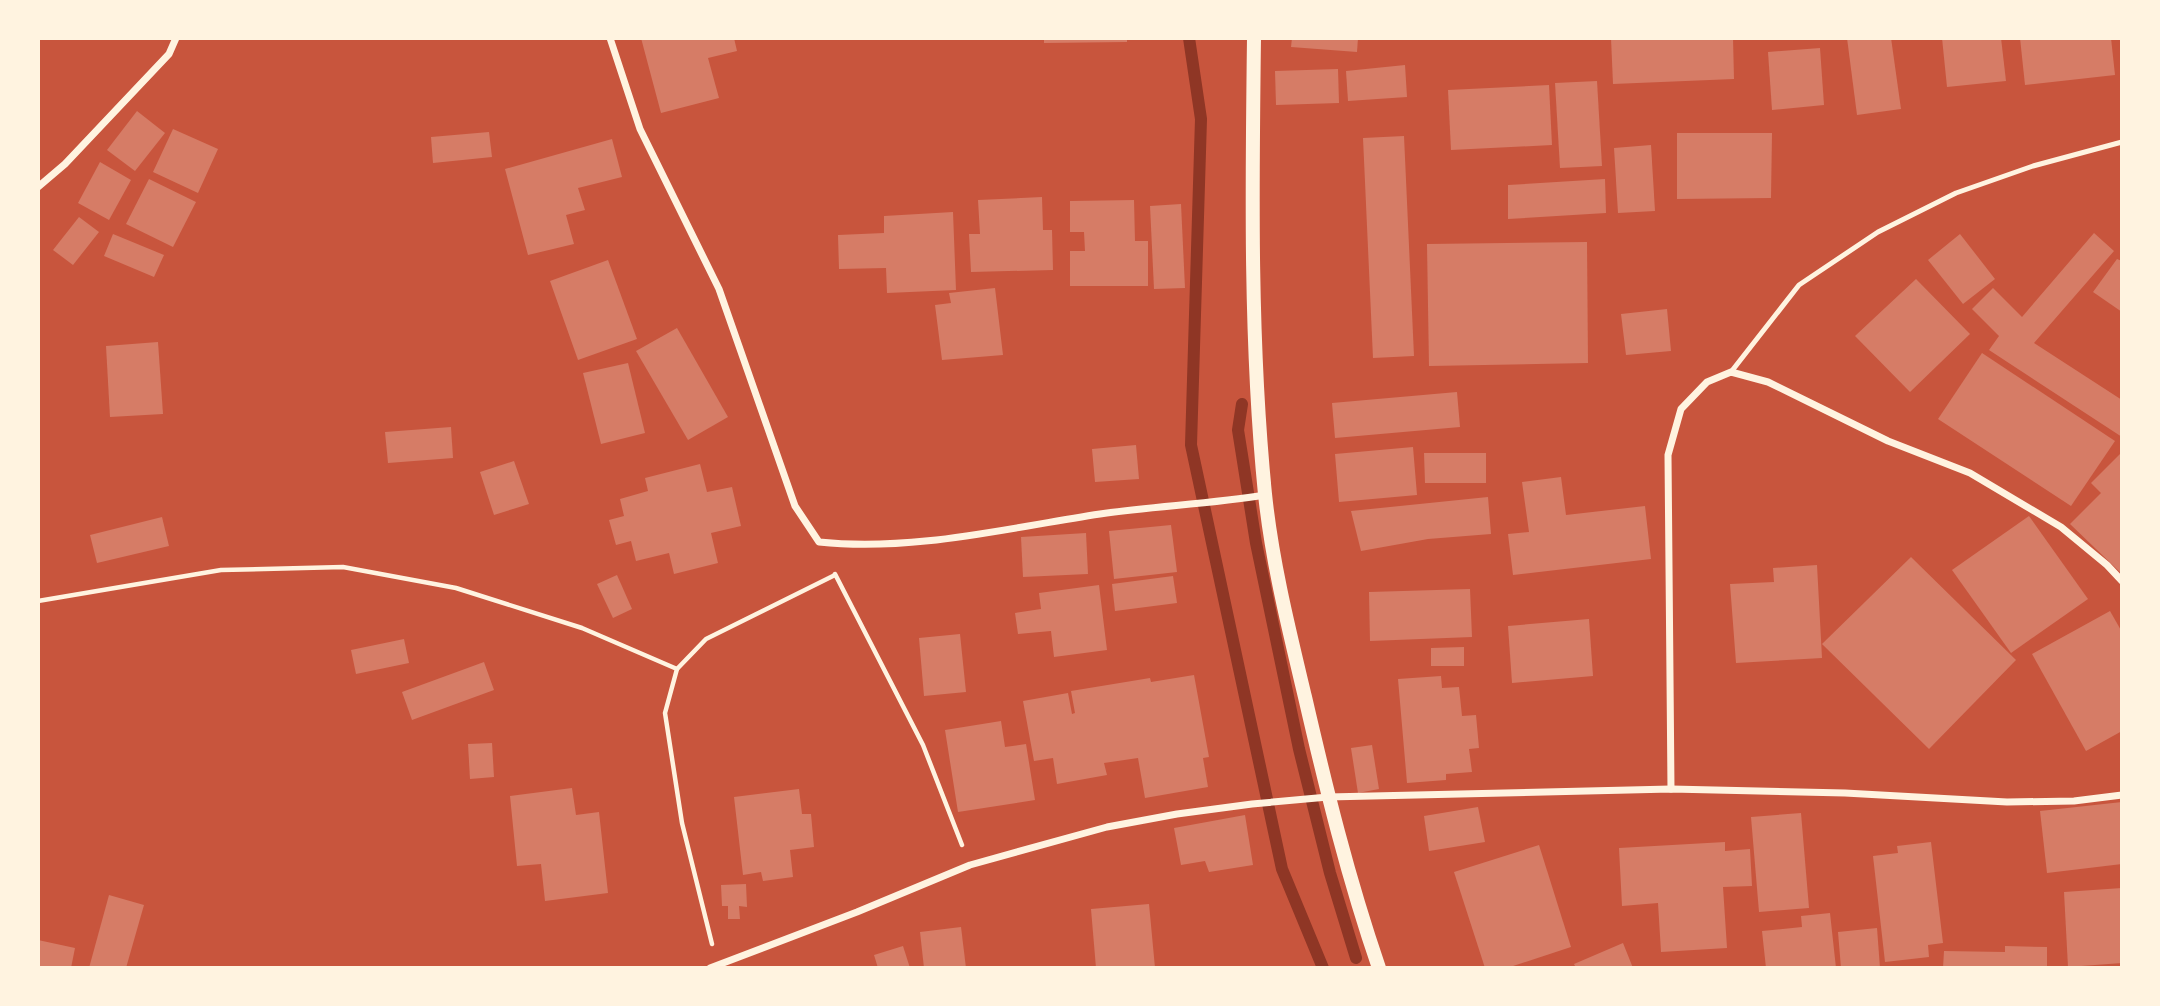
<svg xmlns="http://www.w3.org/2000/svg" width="2160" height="1006" font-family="Manrope,sans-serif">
<rect width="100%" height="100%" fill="#c8553d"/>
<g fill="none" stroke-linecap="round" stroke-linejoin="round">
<g stroke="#8f3625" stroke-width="12">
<path d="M1189 38 1201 119 1191 445 1282 869 1323 968"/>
<path d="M1242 404 1238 430 1256 543 1299 749 1330 873 1356 958"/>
</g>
</g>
<g fill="#d67c66">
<path d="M641 38H734L737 51 708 58 719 98 661 113Z"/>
<path d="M1044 38H1127V42L1044 43Z"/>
<path d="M1292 38H1358L1357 52 1291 47Z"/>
<path d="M1611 38H1733L1734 79 1613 84Z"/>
<path d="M1847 38H1891L1901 109 1857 115Z"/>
<path d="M1942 38H2001L2006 81 1947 87Z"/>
<path d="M2020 38H2111L2115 75 2025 85Z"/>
<path d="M1820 48 1824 105 1772 110 1768 52Z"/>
<path d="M1405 65 1407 97 1348 101 1346 71Z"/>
<path d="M1338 69 1339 103 1276 105 1275 71Z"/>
<path d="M1597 81 1602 166 1560 168 1555 83Z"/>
<path d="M1549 85 1552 145 1451 150 1448 90Z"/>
<path d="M137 111 165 133 135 171 107 150Z"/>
<path d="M173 129 218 149 198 193 153 172Z"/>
<path d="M489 132 492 157 433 163 431 137Z"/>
<path d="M1677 133H1772L1771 198 1677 199Z"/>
<path d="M1404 136 1414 356 1373 358 1363 138Z"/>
<path d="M612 139 622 177 578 188 585 210 566 215 574 244 528 255 505 169Z"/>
<path d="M1651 145 1655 211 1618 213 1614 148Z"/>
<path d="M100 162 131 180 109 220 78 203Z"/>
<path d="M149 179 196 202 173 247 126 224Z"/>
<path d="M1605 179 1606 213 1508 219V185Z"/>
<path d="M1042 197 1043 230H1052L1053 270 971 272 969 234H980L978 200Z"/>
<path d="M1134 200 1135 241H1148V286H1070V251H1085L1084 232H1070V201Z"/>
<path d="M1181 204 1185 288 1154 289 1150 206Z"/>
<path d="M953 212 956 290 887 293 886 268 839 269 838 235 884 233V216Z"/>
<path d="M79 217 99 232 73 265 53 250Z"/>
<path d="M2094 233 2114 251 2034 343 2122 400V437L1989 350 1999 336 1972 309 1993 288 2022 317Z"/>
<path d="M113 234 164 255 154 277 104 256Z"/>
<path d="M1960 234 1995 279 1963 304 1928 260Z"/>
<path d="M1587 242 1588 363 1429 366 1427 244Z"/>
<path d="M2117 259 2122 261V312L2093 292Z"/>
<path d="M608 260 637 339 578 360 550 281Z"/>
<path d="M1916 279 1970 334 1910 392 1855 336Z"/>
<path d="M995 288 1003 355 942 360 935 305 951 303 949 293Z"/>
<path d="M1667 309 1671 351 1626 355 1621 314Z"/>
<path d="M677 328 728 417 688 440 636 351Z"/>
<path d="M158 342 163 414 110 417 106 346Z"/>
<path d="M1982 353 2115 441 2071 506 1938 419Z"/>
<path d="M628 363 645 433 601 444 583 373Z"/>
<path d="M1457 392 1460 427 1335 438 1332 403Z"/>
<path d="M451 427 453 458 388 463 385 432Z"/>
<path d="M1136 445 1139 479 1095 482 1092 449Z"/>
<path d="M1413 447 1417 495 1339 502 1335 454Z"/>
<path d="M2122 452V574L2070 524 2101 493 2091 483Z"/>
<path d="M1424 453H1486V483H1425Z"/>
<path d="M514 461 529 504 494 515 480 472Z"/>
<path d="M700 464 707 492 732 487 741 526 711 533 718 563 674 574 669 553 636 561 631 541 616 545 609 520 624 516 620 499 648 491 645 478Z"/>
<path d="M1561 477 1566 515 1645 506 1651 559 1513 575 1508 534 1529 532 1522 482Z"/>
<path d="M1488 497 1491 534 1428 539 1361 551 1351 511Z"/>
<path d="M2029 516 2088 599 2011 653 1952 570Z"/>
<path d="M162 517 169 546 97 563 90 535Z"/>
<path d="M1171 525 1177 572 1114 579 1109 531Z"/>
<path d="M1086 533 1088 574 1023 577 1021 537Z"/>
<path d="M1911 557 2016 660 1929 749 1822 644Z"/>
<path d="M1817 565 1822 658 1736 663 1730 584 1774 582 1773 568Z"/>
<path d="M617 575 632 609 613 618 597 584Z"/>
<path d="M1173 576 1177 603 1115 611 1112 584Z"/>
<path d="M1099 585 1107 650 1054 657 1051 631 1018 634 1015 613 1041 609 1039 593Z"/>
<path d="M1470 589 1472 637 1370 641 1369 592Z"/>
<path d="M2110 611 2122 632V731L2086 751 2032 654Z"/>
<path d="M1589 619 1593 676 1512 683 1508 626Z"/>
<path d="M960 634 966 692 924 696 919 638Z"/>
<path d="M404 639 409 663 356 674 351 650Z"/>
<path d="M1464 647V666H1431V648Z"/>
<path d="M484 662 494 690 412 720 402 692Z"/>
<path d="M1194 675 1209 757 1203 758 1208 787 1145 798 1138 758 1104 763 1107 775 1057 784 1053 758 1034 761 1023 701 1068 693 1072 714 1075 713 1071 691 1150 678 1151 682Z"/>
<path d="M1441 676 1442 688 1459 687 1462 716 1476 715 1479 748 1469 749 1472 772 1446 774V780L1407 783 1398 679Z"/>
<path d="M1001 721 1005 747 1026 744 1035 800 958 812 945 730Z"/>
<path d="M492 743 494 777 470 779 468 744Z"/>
<path d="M1372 745 1379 789 1358 793 1351 748Z"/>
<path d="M572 788 576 815 599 812 608 893 545 901 541 864 517 866 510 796Z"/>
<path d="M799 789 802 814H811L814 847 790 850 793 877 763 881 761 872 743 875 734 797Z"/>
<path d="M2122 802V864L2047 873 2040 811Z"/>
<path d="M1478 807 1485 842 1429 851 1424 816Z"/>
<path d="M1801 813 1809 908 1759 912 1751 817Z"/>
<path d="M1245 815 1253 865 1209 872 1205 861 1181 865 1174 828Z"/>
<path d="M1725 842V851L1750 849 1752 886 1723 887 1727 948 1661 952 1658 903 1622 906 1619 848Z"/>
<path d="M1931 842 1943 943 1928 945 1929 957 1885 962 1873 856 1898 853 1897 846Z"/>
<path d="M1539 845 1571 947 1507 968H1485L1454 872Z"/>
<path d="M746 884 747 907 739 906 740 919H728V906H722L721 885Z"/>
<path d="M2122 888V963L2068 967 2064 892Z"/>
<path d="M109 895 144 905 126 968H89Z"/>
<path d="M1149 904 1155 968H1096L1091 909Z"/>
<path d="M1830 913 1836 968H1766L1762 931 1802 927 1801 916Z"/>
<path d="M961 927 966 968H924L920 932Z"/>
<path d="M1877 928 1880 968H1841L1838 932Z"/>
<path d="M38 940 75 948 71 968H38Z"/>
<path d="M1623 943 1633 968H1576L1574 964Z"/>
<path d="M903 946 910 968H878L874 955Z"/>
<path d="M2005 946 2047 947V968H1943L1944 951 2005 952Z"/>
</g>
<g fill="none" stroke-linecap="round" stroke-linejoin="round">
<g stroke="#fff3e0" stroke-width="4.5">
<path d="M835 574 923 745 962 845"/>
<path d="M38 601 221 570 343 567 456 588 582 628 677 669"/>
<path d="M712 944 682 823 665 713 677 669 706 639 835 575"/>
</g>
<path stroke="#fff3e0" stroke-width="5" d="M1731 372 1799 285 1878 232 1956 193 2033 166 2122 142"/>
<g stroke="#fff3e0" stroke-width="7">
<path d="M610 38 640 129 719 289 795 506 819 542C912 552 1007 528 1100 514 1155 506 1210 504 1265 495"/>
<path d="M38 187 65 164 169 54 176 38"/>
<path d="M1671 789 1668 455 1681 409 1707 382 1731 372 1768 382 1888 441 1970 473 2061 527 2107 565 2122 581"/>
<path d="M710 968 857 912 970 865 1107 827 1177 814 1252 804 1328 797 1671 789 1845 793 2007 802 2074 801 2122 795"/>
</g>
<path stroke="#fff3e0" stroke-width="14" d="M1254 38C1252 190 1250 343 1265 494 1272 562 1289 630 1305 697 1326 788 1348 878 1379 968"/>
</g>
<rect width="2160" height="1006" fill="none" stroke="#fff3e0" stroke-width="80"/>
</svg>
